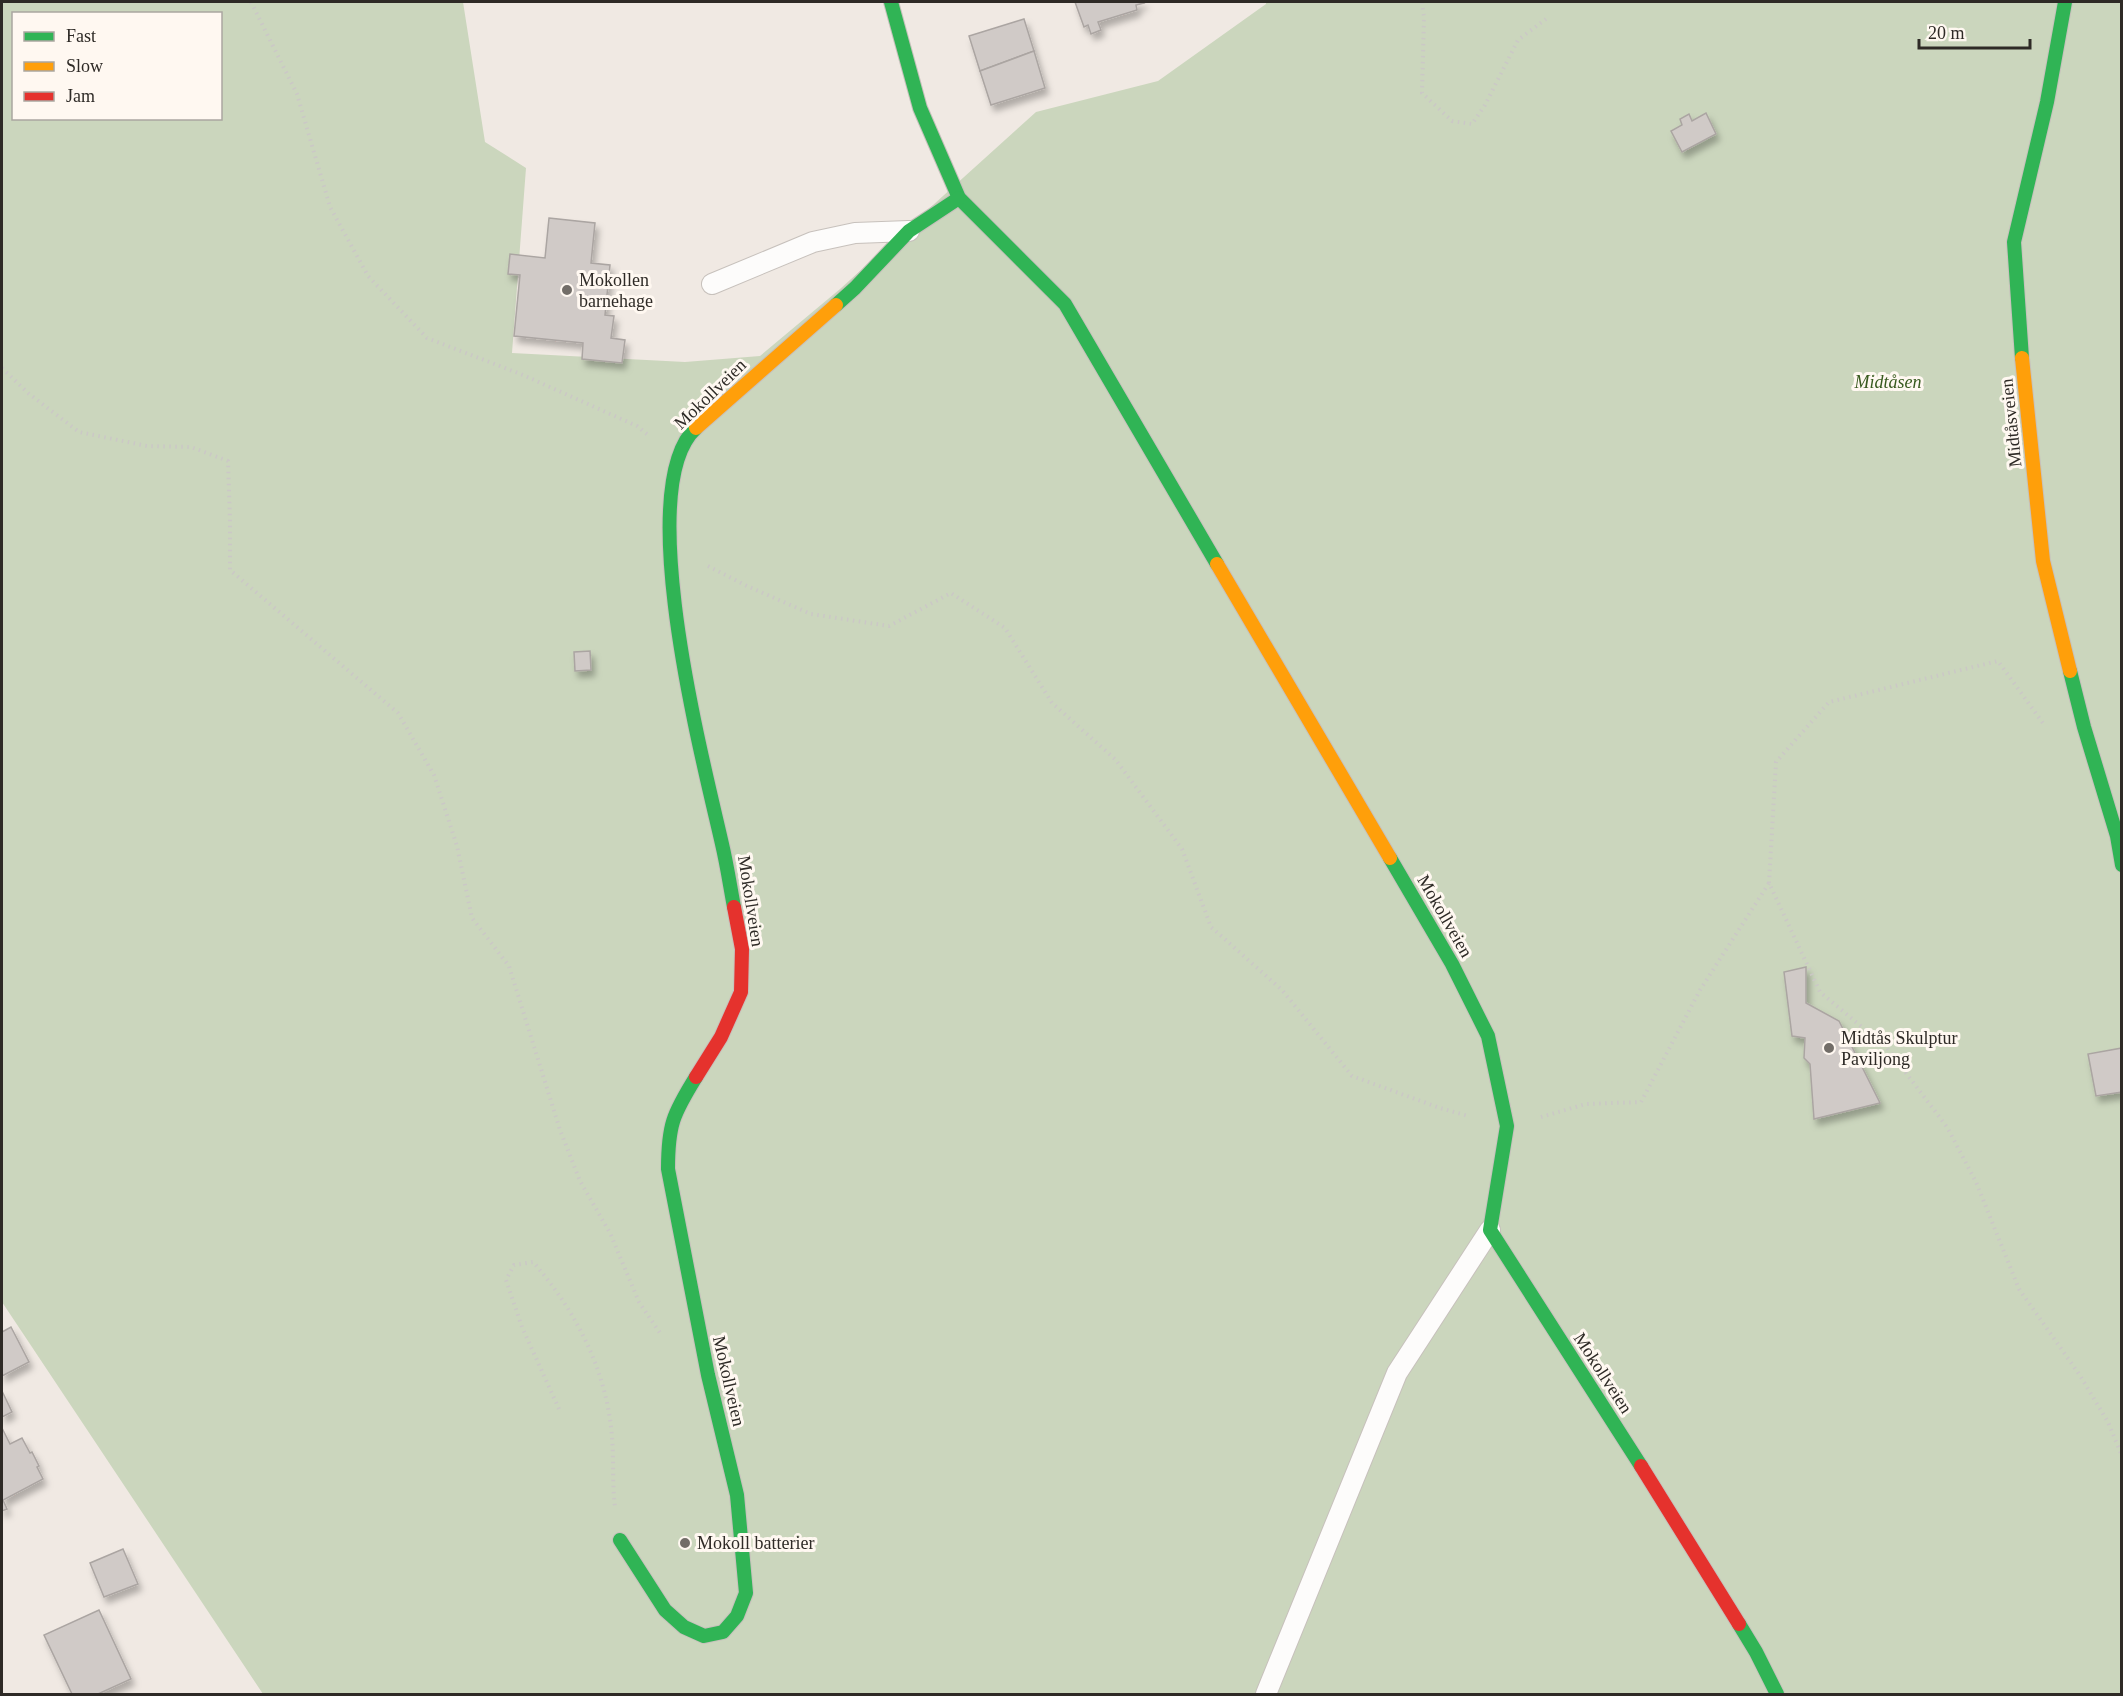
<svg xmlns="http://www.w3.org/2000/svg" width="2123" height="1696" font-family="Georgia,serif">
<defs>
<filter id="shadow"><feDropShadow dx="3.5" dy="6" stdDeviation="3" flood-color="#0004"/></filter>
</defs>
<rect width="100%" height="100%" fill="#f0e9e3"/>
<path fill="#cbd6bd" fill-rule="evenodd" d="M2 2H463L485 142 526 168 512 353 685 362 760 356 840 289 1036 112 1158 81 1266 4V2H2121V1694H263L2 1302ZM14 14H220V118H14Z"/>
<g fill="#d0cac7" stroke="#aba5a2" stroke-width="1.5" filter="url(#shadow)">
<path d="M1075 2H1143L1144 3 1136 5 1137 10 1098 22 1101 30 1091 34 1088 25 1084 27Z"/>
<path d="M1024 19 1034 51 980 71 969 36Z"/>
<path d="M1034 51 1045 88 991 105 980 71Z"/>
<path d="M1706 113 1716 134 1682 152 1671 131 1682 125 1680 119 1689 114 1692 121Z"/>
<path d="M549 218 595 223 591 263 610 265 605 315 614 316 611 338 625 340 622 363 582 359 583 343 514 336 520 275 508 274 510 254 545 258Z"/>
<path d="M590 651 591 670 575 671 574 652Z"/>
<path d="M1806 967V1003L1839 1021 1880 1103 1814 1119 1810 1064 1804 1058 1805 1038 1792 1036 1784 972Z"/>
<path d="M2122 1048V1092L2096 1096 2088 1054Z"/>
<path d="M11 1327 29 1362 2 1376V1332Z"/>
<path d="M2 1391 12 1412 2 1417Z"/>
<path d="M2 1428 10 1444 22 1438 30 1453 32 1452 39 1466 37 1467 43 1479 3 1500 7 1509 2 1511Z"/>
<path d="M123 1549 138 1584 104 1597 90 1563Z"/>
<path d="M99 1610 131 1679 98 1694H72L44 1635Z"/>
</g>
<g fill="none" stroke-linecap="round" stroke-linejoin="round">
<defs>
<g id="lane">
<path d="M712 284 813 242 855 233 909 231"/>
<path d="M1266 1694 1397 1373 1490 1230"/>
</g>
<g id="fast">
<path d="M891 2 920 108 959 198 1065 304 1217 564"/>
<path d="M836 305 855 288 909 231 959 198"/>
<path d="M2022 358 2014 242 2047 102 2065 2"/>
<path d="M696 428C631 487 704 764 722 844 727 865 730 886 734 907"/>
<path d="M2070 671 2084 727 2117 836 2122 865"/>
<path d="M1390 858 1452 964 1488 1036 1507 1126 1490 1230 1641 1466"/>
<path d="M620 1540 665 1610 684 1627 704 1636 723 1632 737 1616 746 1593 737 1495 708 1375 668 1169C668 1125 673 1114 696 1077"/>
<path d="M1739 1624 1756 1652 1777 1694"/>
</g>
<g id="slow">
<path d="M2022 358 2043 561 2070 671"/>
<path d="M696 428 836 305"/>
<path d="M1217 564 1390 858"/>
</g>
<g id="jam">
<path d="M696 1077 721 1037 741 992 742 949 734 907"/>
<path d="M1641 1466 1739 1624"/>
</g>
</defs>
<use href="#lane" stroke="#c7c1bc" stroke-width="22"/>
<use href="#fast" stroke="#c7c1bc" stroke-width="16"/>
<use href="#slow" stroke="#c7c1bc" stroke-width="16"/>
<use href="#jam" stroke="#c7c1bc" stroke-width="16"/>
<g stroke="#cbc8c6" stroke-width="4" stroke-dasharray="1.5 4.5" stroke-linecap="butt">
<path d="M251 2 297 94 330 207 368 276 427 338 523 375 637 426 648 435"/>
<path d="M1422 2 1424 17 1422 93 1452 121 1472 124 1485 105 1518 40 1546 19"/>
<path d="M2 368 28 393 79 432 147 446 191 447 228 461 230 519V570L398 713 434 775 457 846 472 918 509 966 560 1130 580 1181 610 1233 639 1302 662 1336"/>
<path d="M708 566 747 586 811 614 889 626 951 593 1005 628 1052 703 1115 759 1182 849 1211 927 1282 990 1352 1076 1440 1108 1468 1116"/>
<path d="M1769 883 1776 762 1829 702 1998 661 2045 726"/>
<path d="M1541 1117 1586 1104 1641 1102 1700 990 1769 883 1820 992 1887 1048 1947 1127 1976 1182 2019 1289 2079 1374 2108 1422 2122 1456"/>
<path d="M559 1409 522 1327 506 1280 514 1265 533 1262C576 1311 607 1371 612 1437 614 1460 612 1484 615 1507"/>
</g>
<use href="#lane" stroke="#fdfcfb" stroke-width="20"/>
<use href="#fast" stroke="#30b455" stroke-width="14"/>
<use href="#slow" stroke="#ff9f0a" stroke-width="14"/>
<use href="#jam" stroke="#e5322d" stroke-width="14"/>
</g>
<g fill="#726d68" stroke="#fff8f1" stroke-width="2">
<circle cx="567" cy="290" r="6"/>
<circle cx="1829" cy="1048" r="6"/>
<circle cx="685" cy="1543" r="6"/>
</g>
<g text-anchor="middle" dominant-baseline="central" stroke-width="6" stroke-linejoin="round" paint-order="stroke">
<g font-size="18" fill="#2e2a26" stroke="#fff8f1" text-anchor="start">
<text x="579" y="280">Mokollen<tspan x="579" dy="21">barnehage</tspan></text>
<text x="1841" y="1038">Midtås Skulptur<tspan x="1841" dy="21">Paviljong</tspan></text>
<text x="697" y="1543">Mokoll batterier</text>
</g>
<g font-size="18" font-style="italic" fill="#385a1e" stroke="#fff8f1">
<text x="1888" y="382">Midtåsen</text>
</g>
<g font-size="18" fill="#2e2a26" stroke="#fff8f1">
<text transform="translate(710 394) rotate(-44)">Mokollveien</text>
<text transform="translate(2011 423) rotate(-96)">Midtåsveien</text>
<text transform="translate(751 901) rotate(81)">Mokollveien</text>
<text transform="translate(1445 916) rotate(60)">Mokollveien</text>
<text transform="translate(1603 1373) rotate(57)">Mokollveien</text>
<text transform="translate(729 1381) rotate(77)">Mokollveien</text>
</g>
</g>
<rect width="2123" height="1696" fill="none" stroke="#2e2a26" stroke-width="6"/>
<rect x="12" y="12" width="210" height="108" fill="#fff8f1" stroke="#aba6a0" stroke-width="1.5"/>
<rect x="24" y="32" width="30" height="9" fill="#30b455" stroke="#aba6a0" stroke-width="1.5"/>
<text x="66" y="42" font-size="18" fill="#2e2a26">Fast</text>
<rect x="24" y="62" width="30" height="9" fill="#ff9f0a" stroke="#aba6a0" stroke-width="1.5"/>
<text x="66" y="72" font-size="18" fill="#2e2a26">Slow</text>
<rect x="24" y="92" width="30" height="9" fill="#e5322d" stroke="#aba6a0" stroke-width="1.5"/>
<text x="66" y="102" font-size="18" fill="#2e2a26">Jam</text>
<path d="M1919 39v9h111v-9" fill="none" stroke="#2e2a26" stroke-width="3"/>
<text x="1928" y="39" font-size="18" fill="#2e2a26" stroke="#fff8f1" stroke-width="4.5" paint-order="stroke">20 m</text>
</svg>
